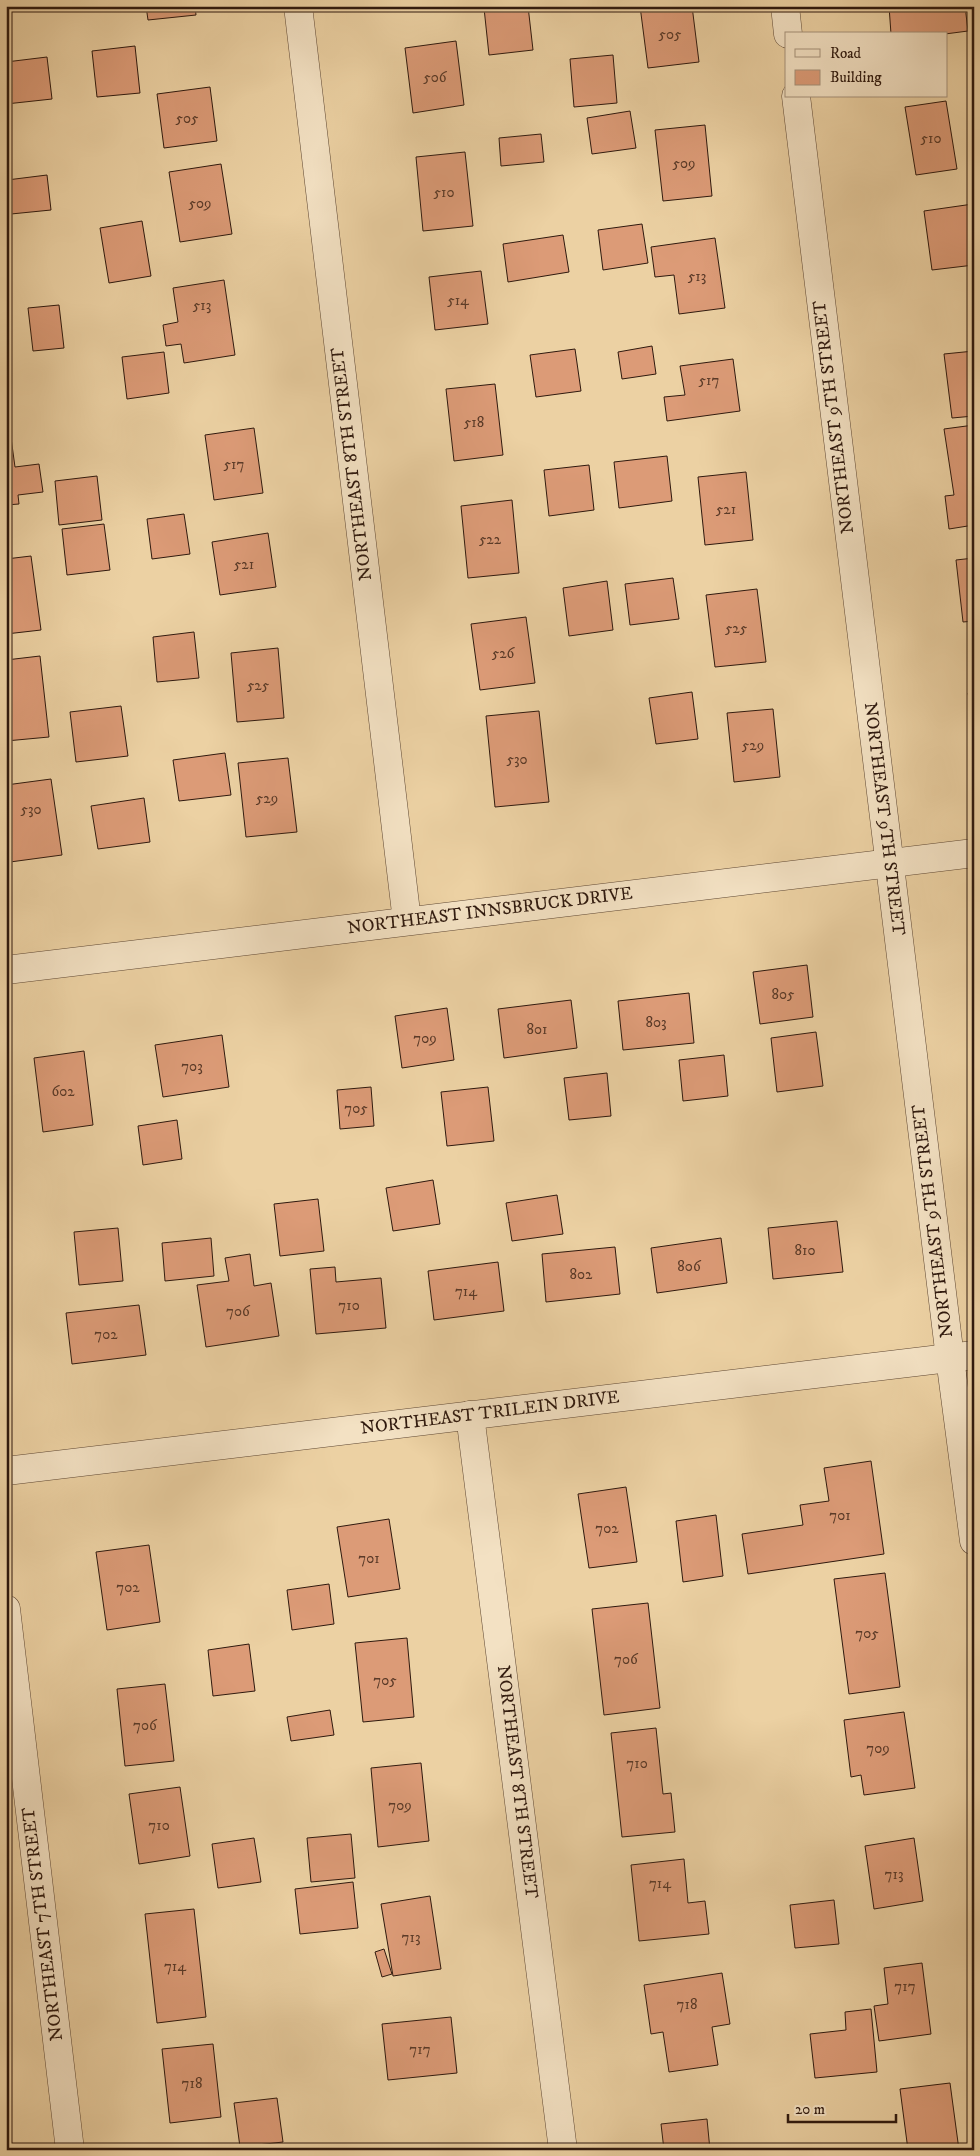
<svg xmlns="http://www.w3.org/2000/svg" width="980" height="2156" font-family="'IM FELL DW Pica',serif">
<rect width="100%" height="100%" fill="#ecd1a3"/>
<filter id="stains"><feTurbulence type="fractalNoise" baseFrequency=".004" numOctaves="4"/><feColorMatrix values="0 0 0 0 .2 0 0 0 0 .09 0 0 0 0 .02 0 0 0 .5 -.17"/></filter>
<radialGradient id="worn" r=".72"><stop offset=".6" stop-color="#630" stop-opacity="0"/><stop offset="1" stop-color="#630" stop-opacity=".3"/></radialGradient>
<g fill="#dc9b77" stroke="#2f190e">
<path d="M146 6H195L196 15 148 20Z"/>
<path d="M499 6H528L533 50 489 55 484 8Z"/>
<path d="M640 6H692L699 62 648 68Z"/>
<path d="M889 6H965L968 31 945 34H891Z"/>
<path d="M456 41 464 105 413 113 405 48Z"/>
<path d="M135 46 140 93 97 97 92 51Z"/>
<path d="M613 55 617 103 574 107 570 59Z"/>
<path d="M47 57 52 99 6 104V62Z"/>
<path d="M210 87 217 141 164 148 157 94Z"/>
<path d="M946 101 957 169 916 175 905 107Z"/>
<path d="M630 111 636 148 592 154 587 118Z"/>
<path d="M705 125 712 196 663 201 655 130Z"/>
<path d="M541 134 544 162 501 166 499 138Z"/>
<path d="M465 152 473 226 423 231 416 157Z"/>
<path d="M221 164 232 234 180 242 169 172Z"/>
<path d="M47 175 51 210 11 214 7 180Z"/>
<path d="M973 204 974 265 932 270 924 211Z"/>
<path d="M142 221 151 276 109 283 100 228Z"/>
<path d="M642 224 648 263 603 270 598 230Z"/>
<path d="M563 235 569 272 508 282 503 244Z"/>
<path d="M715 238 725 308 679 314 674 275 655 277 651 247Z"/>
<path d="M481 271 488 324 435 330 429 277Z"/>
<path d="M224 280 235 355 184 363 181 344 166 346 163 325 178 322 173 288Z"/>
<path d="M59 305 64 348 33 351 28 308Z"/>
<path d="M652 346 656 374 622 379 618 352Z"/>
<path d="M575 349 581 391 536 397 530 355Z"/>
<path d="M974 351V416L952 418 944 354Z"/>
<path d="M164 352 169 393 127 399 122 357Z"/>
<path d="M733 359 740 411 667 421 664 397 685 395 680 366Z"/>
<path d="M495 384 503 455 454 461 446 389Z"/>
<path d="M6 423H9L15 467 39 464 43 492 18 495 19 504 6 505Z"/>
<path d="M974 425V525L949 529 945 496 954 495 944 429Z"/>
<path d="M254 428 263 493 214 500 205 435Z"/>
<path d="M667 456 672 501 619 508 614 462Z"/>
<path d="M589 465 594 510 549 516 544 470Z"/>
<path d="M746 472 753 540 705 545 698 477Z"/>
<path d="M97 476 102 520 59 525 55 481Z"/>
<path d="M512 500 519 573 468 578 461 506Z"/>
<path d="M184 514 190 554 152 559 147 519Z"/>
<path d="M104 524 110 570 67 575 62 529Z"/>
<path d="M268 533 276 587 220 595 212 542Z"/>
<path d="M31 556 41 630 6 634V559Z"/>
<path d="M974 558V621L963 622 956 560Z"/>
<path d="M673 578 679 619 630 625 625 584Z"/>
<path d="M607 581 613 630 569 636 563 588Z"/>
<path d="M757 589 766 662 715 667 706 595Z"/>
<path d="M526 617 535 683 480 690 471 624Z"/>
<path d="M194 632 199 678 157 682 153 637Z"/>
<path d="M278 648 284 718 237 722 231 653Z"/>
<path d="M40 656 49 737 6 741V660Z"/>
<path d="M692 692 698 739 656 744 649 698Z"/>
<path d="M974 692V727L968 693Z"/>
<path d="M121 706 128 756 76 762 70 712Z"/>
<path d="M773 709 780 777 734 782 727 713Z"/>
<path d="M539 711 549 802 495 807 486 716Z"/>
<path d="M225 753 231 795 179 801 173 760Z"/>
<path d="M288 758 297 832 246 837 238 763Z"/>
<path d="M51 779 62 855 10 862 6 833V785Z"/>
<path d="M144 798 150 842 98 849 91 806Z"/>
<path d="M807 965 813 1017 760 1024 753 972Z"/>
<path d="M689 993 694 1043 623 1050 618 1001Z"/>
<path d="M571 1000 577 1048 504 1058 498 1009Z"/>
<path d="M447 1008 454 1060 402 1068 395 1016Z"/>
<path d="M816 1032 823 1086 777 1092 771 1038Z"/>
<path d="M222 1035 229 1087 163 1097 155 1045Z"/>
<path d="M84 1051 93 1125 43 1132 34 1058Z"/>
<path d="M724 1055 728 1096 683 1101 679 1060Z"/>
<path d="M607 1073 611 1116 569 1120 564 1078Z"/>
<path d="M371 1087 374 1126 340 1129 337 1090Z"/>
<path d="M488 1087 494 1141 447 1146 441 1092Z"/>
<path d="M177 1120 182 1159 143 1165 138 1126Z"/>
<path d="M433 1180 440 1224 393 1231 386 1188Z"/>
<path d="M557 1195 563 1234 512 1241 506 1203Z"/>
<path d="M318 1199 324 1251 280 1256 274 1204Z"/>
<path d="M837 1221 843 1272 773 1279 768 1228Z"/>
<path d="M118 1228 123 1281 79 1285 74 1232Z"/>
<path d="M211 1238 214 1276 165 1281 162 1243Z"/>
<path d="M721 1238 727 1283 657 1293 651 1248Z"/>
<path d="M615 1247 620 1294 546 1302 542 1254Z"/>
<path d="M250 1254 254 1286 271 1283 279 1336 206 1347 197 1285 229 1281 225 1258Z"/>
<path d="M498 1262 504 1311 434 1320 428 1271Z"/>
<path d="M335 1267 336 1282 381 1278 386 1328 316 1334 310 1269Z"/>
<path d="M139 1305 146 1355 72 1364 66 1313Z"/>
<path d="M871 1461 884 1554 748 1574 742 1534 803 1525 800 1505 829 1501 824 1468Z"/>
<path d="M626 1487 637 1562 589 1568 578 1494Z"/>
<path d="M716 1515 723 1576 683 1582 676 1521Z"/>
<path d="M389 1519 400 1589 348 1597 337 1527Z"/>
<path d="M149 1545 160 1622 107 1630 96 1552Z"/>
<path d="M885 1573 900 1687 849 1694 834 1579Z"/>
<path d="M329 1584 334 1624 292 1630 287 1590Z"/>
<path d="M648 1603 660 1708 604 1715 592 1609Z"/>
<path d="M407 1638 414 1717 363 1722 355 1643Z"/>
<path d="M249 1644 255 1691 213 1696 208 1650Z"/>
<path d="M165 1684 174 1761 125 1766 117 1689Z"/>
<path d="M330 1710 334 1735 291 1741 287 1717Z"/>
<path d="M904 1712 915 1788 864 1795 861 1775 851 1777 844 1720Z"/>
<path d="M656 1728 663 1794 671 1793 675 1832 622 1837 611 1733Z"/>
<path d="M421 1763 429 1841 378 1847 371 1768Z"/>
<path d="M180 1787 190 1856 139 1864 129 1794Z"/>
<path d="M351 1834 355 1878 311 1882 307 1838Z"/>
<path d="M254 1838 261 1882 218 1888 212 1844Z"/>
<path d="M914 1838 923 1901 874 1909 865 1846Z"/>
<path d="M684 1859 688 1903 705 1901 709 1934 639 1941 631 1865Z"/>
<path d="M353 1882 358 1928 300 1934 295 1889Z"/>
<path d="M430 1896 441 1969 393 1976 381 1904Z"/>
<path d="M834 1900 839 1944 795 1948 790 1905Z"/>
<path d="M194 1909 206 2017 157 2023 145 1914Z"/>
<path d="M384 1949 392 1974 382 1977 375 1952Z"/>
<path d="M922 1963 931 2034 879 2041 874 2006 888 2004 884 1968Z"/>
<path d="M722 1973 730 2024 712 2027 718 2065 669 2072 663 2032 651 2034 644 1985Z"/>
<path d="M871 2009 877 2072 815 2078 810 2034 846 2030 845 2012Z"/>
<path d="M451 2017 457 2073 388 2080 382 2024Z"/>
<path d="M213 2044 221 2117 170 2123 162 2049Z"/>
<path d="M950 2083 959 2150H908L900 2089Z"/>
<path d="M277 2098 283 2142 240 2147 234 2103Z"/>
<path d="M707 2119 710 2150H664L661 2124Z"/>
</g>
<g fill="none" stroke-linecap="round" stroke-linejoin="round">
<defs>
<g id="minor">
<path d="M298 6 407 921"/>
<path d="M6 970 974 853"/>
<path d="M950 1358 974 1541"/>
<path d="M470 1415 563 2150"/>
<path d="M6 1609 70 2150"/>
</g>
<g id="tertiary">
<path d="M785 6 788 34"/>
<path d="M796 96 950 1358"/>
<path d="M6 1471 974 1355"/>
</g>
</defs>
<use href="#minor" stroke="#5e4733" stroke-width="29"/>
<use href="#tertiary" stroke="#5e4733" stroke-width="29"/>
<use href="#minor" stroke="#f3e1c3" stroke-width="28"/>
<use href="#tertiary" stroke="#f3e1c3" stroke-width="28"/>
</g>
<g text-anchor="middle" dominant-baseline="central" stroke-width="4" stroke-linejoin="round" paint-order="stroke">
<g font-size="15" fill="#5a3a28">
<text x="670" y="34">505</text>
<text x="435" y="77">506</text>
<text x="187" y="118">505</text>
<text x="931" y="138">510</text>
<text x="684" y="163">509</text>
<text x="444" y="192">510</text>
<text x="200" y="203">509</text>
<text x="697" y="276">513</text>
<text x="458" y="300">514</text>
<text x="202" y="305">513</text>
<text x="709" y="380">517</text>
<text x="474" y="422">518</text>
<text x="234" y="464">517</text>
<text x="726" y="509">521</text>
<text x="490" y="539">522</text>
<text x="244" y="564">521</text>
<text x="736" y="628">525</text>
<text x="503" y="653">526</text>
<text x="258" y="685">525</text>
<text x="753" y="745">529</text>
<text x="517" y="759">530</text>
<text x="267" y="798">529</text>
<text x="31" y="809">530</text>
<text x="783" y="994">805</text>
<text x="656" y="1022">803</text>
<text x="537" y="1029">801</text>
<text x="425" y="1038">709</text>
<text x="192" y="1066">703</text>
<text x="63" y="1091">602</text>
<text x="356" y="1108">705</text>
<text x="805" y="1250">810</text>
<text x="689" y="1266">806</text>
<text x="581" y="1274">802</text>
<text x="466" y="1291">714</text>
<text x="349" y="1305">710</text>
<text x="238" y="1311">706</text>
<text x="106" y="1334">702</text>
<text x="840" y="1515">701</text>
<text x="607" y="1528">702</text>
<text x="369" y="1558">701</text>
<text x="128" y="1587">702</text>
<text x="867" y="1633">705</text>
<text x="626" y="1659">706</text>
<text x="385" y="1680">705</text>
<text x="145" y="1725">706</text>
<text x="878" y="1748">709</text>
<text x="637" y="1763">710</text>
<text x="400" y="1805">709</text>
<text x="159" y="1825">710</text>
<text x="894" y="1874">713</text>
<text x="660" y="1883">714</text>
<text x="411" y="1937">713</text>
<text x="175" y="1966">714</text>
<text x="905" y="1986">717</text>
<text x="687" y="2004">718</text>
<text x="420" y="2049">717</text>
<text x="192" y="2083">718</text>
</g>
<g font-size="18" fill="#2f190e" stroke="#f3e1c3">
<text transform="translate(834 417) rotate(-97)">NORTHEAST 9TH STREET</text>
<text transform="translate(352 464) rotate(-97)">NORTHEAST 8TH STREET</text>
<text transform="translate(884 819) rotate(83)">NORTHEAST 9TH STREET</text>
<text transform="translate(490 911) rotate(-7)">NORTHEAST INNSBRUCK DRIVE</text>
<text transform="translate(933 1221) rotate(-97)">NORTHEAST 9TH STREET</text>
<text transform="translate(490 1413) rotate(-7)">NORTHEAST TRILEIN DRIVE</text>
<text transform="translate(517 1782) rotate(83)">NORTHEAST 8TH STREET</text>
<text transform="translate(43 1924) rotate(-97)">NORTHEAST 7TH STREET</text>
</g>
</g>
<rect width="980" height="2156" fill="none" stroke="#ecd1a3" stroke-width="25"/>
<rect x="8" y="8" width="965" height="2141" fill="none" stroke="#2f190e" stroke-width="2.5"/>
<rect x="12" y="12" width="955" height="2131" fill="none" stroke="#2f190e"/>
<rect x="785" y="32" width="162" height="65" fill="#f3e1c3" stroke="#a5917b"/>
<rect x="795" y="49" width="25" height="8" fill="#f3e1c3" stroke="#a5917b"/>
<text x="830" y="58" font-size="15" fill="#2f190e">Road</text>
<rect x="795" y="70" width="25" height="15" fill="#dc9b77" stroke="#a5917b"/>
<text x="830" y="82" font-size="15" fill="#2f190e">Building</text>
<path d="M788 2114v8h108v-8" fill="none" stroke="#2f190e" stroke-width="2.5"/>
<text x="795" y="2114" font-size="15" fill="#2f190e" stroke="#f3e1c3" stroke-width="4" paint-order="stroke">20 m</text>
<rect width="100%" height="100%" filter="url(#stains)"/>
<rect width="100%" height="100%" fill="url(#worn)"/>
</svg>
